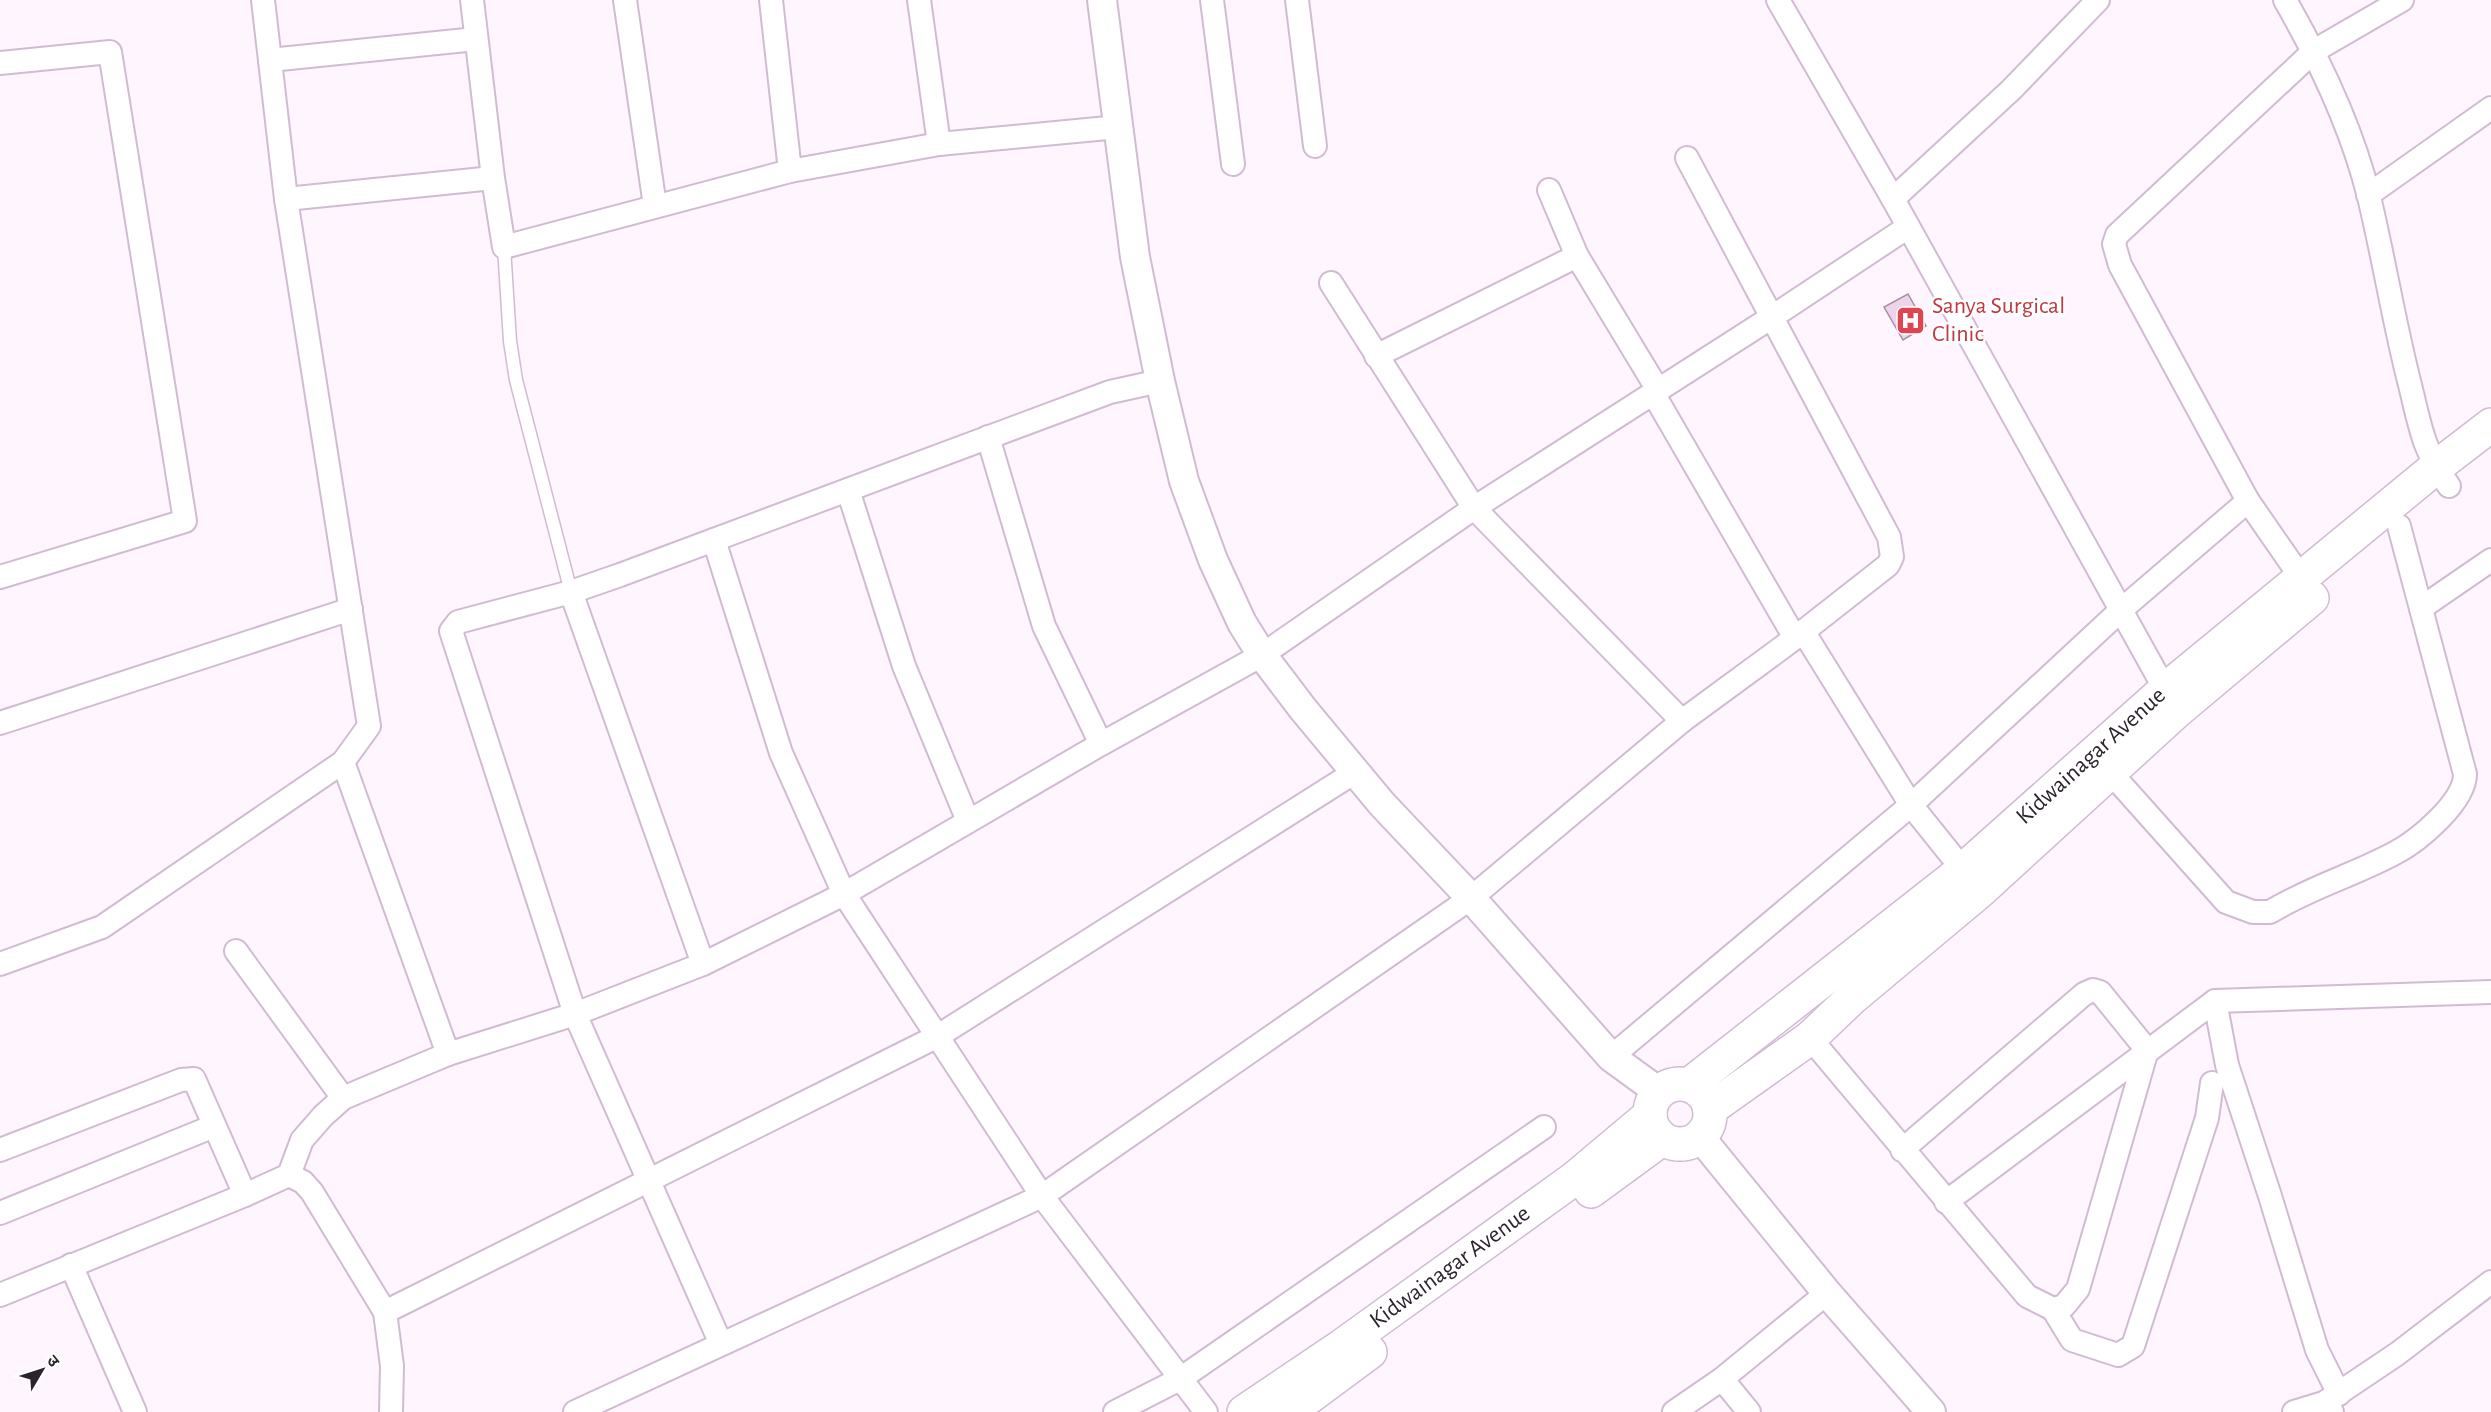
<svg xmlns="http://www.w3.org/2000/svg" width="2491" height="1412" font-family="'Alegreya Sans','Noto Sans Devanagari',sans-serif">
<rect width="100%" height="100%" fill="#fef5ff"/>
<path fill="#edd4eb" stroke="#a58ea3" stroke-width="1.5" d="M1908 294 1926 326 1903 340 1884 307Z"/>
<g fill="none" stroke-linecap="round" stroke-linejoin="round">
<defs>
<path id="service" d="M504 247 510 341 516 380 571 592"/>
<g id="minor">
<path d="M472 0 493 178 504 247 790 171 939 144 1118 127"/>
<path d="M625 0 655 206"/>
<path d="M771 0 790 171"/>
<path d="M919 0 939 144"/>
<path d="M1212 0 1233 164"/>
<path d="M1297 0 1315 146"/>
<path d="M1778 0 1893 199 2172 702"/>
<path d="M2285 0C2320 61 2352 128 2369 197 2384 259 2394 323 2410 385 2420 425 2423 451 2449 486"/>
<path d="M270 60 476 39"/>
<path d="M0 63 110 52 185 521 0 577"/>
<path d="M1549 190 1577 256 1658 390"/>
<path d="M2368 195 2491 108"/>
<path d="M286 199 493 178"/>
<path d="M1893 199 2011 90 2098 0"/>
<path d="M1331 283 1474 508 1682 721"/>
<path d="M1376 356 1577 256"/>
<path d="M1653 393 1795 638"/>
<path d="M988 437 1044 626 1101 744"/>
<path d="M848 490 904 666 968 821"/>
<path d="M714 540 781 753 844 894 1042 1196 1206 1412"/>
<path d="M2309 589 2248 501 2120 265 2114 244 2117 235 2314 51 2402 0"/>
<path d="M571 592 703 964"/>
<path d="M2421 608 2491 560"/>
<path d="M1803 631 1911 805 1972 881"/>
<path d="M0 723 351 609"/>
<path d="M343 762 448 1054 575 1014 703 964 844 894 1101 744 1262 655 1474 508 1772 317 1908 227"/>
<path d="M2110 772 2226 902 2253 912H2270C2309 888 2354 875 2395 853 2418 841 2465 802 2465 774L2399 526"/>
<path d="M236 951 343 1098 448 1054"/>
<path d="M0 964 102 927 343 762 369 726 286 199 263 0"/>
<path d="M2215 1001 2227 1065 2270 1196 2317 1350 2339 1394"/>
<path d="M1810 1038 2027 1296 2053 1309 2064 1306 2078 1289 2147 1050 2100 992 2093 990 2084 994 1902 1150"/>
<path d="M1611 1057 1911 805 2121 610 2248 501"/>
<path d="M0 1150 181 1080 194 1079 245 1195"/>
<path d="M289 1175 303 1182 312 1192 385 1312 392 1366 391 1412"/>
<path d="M1946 1202 2215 1001 2491 992"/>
<path d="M0 1213 214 1126"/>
<path d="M71 1265 135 1412"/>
<path d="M0 1295 245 1195 289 1175 302 1140 323 1116 343 1098"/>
<path d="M2053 1309 2072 1340 2118 1355 2133 1346 2207 1118 2212 1083"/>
<path d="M385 1312 938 1036 1355 772"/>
<path d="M721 1344 575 1014 451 631 458 622 571 592 620 575 1110 392 1160 381"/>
<path d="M1722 1379 1749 1412"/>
<path d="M2327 1401 2397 1354 2491 1282"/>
<path d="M575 1412 1042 1196 1471 898 1682 721 1795 638 1888 565 1892 557 1889 537 1687 158"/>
<path d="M1115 1412 1180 1379 1544 1127"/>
<path d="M1674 1412 1722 1379 1827 1293"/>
<path d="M2294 1412 2327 1402 2332 1412"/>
</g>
<g id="tertiary">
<path d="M1102 0 1135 257 1160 381 1184 481 1213 560 1242 623 1262 655 1303 709 1382 804 1471 898 1611 1057 1659 1092"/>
<path d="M1700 1137 1827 1293 1931 1412"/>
</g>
<g id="primary">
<circle cx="1680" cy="1114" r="30"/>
<path d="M1689 1085 1963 870 2165 690 2435 468 2491 425"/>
<path d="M1710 1109 1810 1038 1852 998 1980 891 2177 711 2312 598"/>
<path d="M1591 1191 1662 1139"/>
<path d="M1244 1412 1339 1348 1575 1178 1650 1115"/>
<path d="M1289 1412 1370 1352"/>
</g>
</defs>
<use href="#service" stroke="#d1bbd3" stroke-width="15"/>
<use href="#minor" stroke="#d1bbd3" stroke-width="26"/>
<use href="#tertiary" stroke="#d1bbd3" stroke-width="32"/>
<use href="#primary" stroke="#d1bbd3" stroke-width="36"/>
<use href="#service" stroke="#fff" stroke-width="12"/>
<use href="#minor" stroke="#fff" stroke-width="22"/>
<use href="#tertiary" stroke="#fff" stroke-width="28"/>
<use href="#primary" stroke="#fff" stroke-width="33"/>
</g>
<defs>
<symbol id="hospital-square" viewBox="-11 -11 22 22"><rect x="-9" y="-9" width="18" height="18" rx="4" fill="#e0444e" stroke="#fff"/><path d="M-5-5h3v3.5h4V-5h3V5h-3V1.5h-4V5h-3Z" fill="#fff"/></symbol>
</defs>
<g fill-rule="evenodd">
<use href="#hospital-square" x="1894" y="304" width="33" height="33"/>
</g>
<g text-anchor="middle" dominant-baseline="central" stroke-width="5" stroke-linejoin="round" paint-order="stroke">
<g font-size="24" fill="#be3a42" stroke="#fff" text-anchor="start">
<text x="1932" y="306">Sanya Surgical<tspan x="1932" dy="28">Clinic</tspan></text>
</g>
<g font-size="24" fill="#2c232c" stroke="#fff">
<text transform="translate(2091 756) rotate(-42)">Kidwainagar Avenue</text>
<text transform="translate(1450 1267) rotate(-36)">Kidwainagar Avenue</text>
</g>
</g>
<g transform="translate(42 1370) rotate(51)" stroke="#ffffff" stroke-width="4.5" paint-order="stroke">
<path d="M0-4.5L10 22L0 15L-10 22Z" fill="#2c232c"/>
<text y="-9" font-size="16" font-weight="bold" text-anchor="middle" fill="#2c232c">उ</text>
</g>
</svg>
